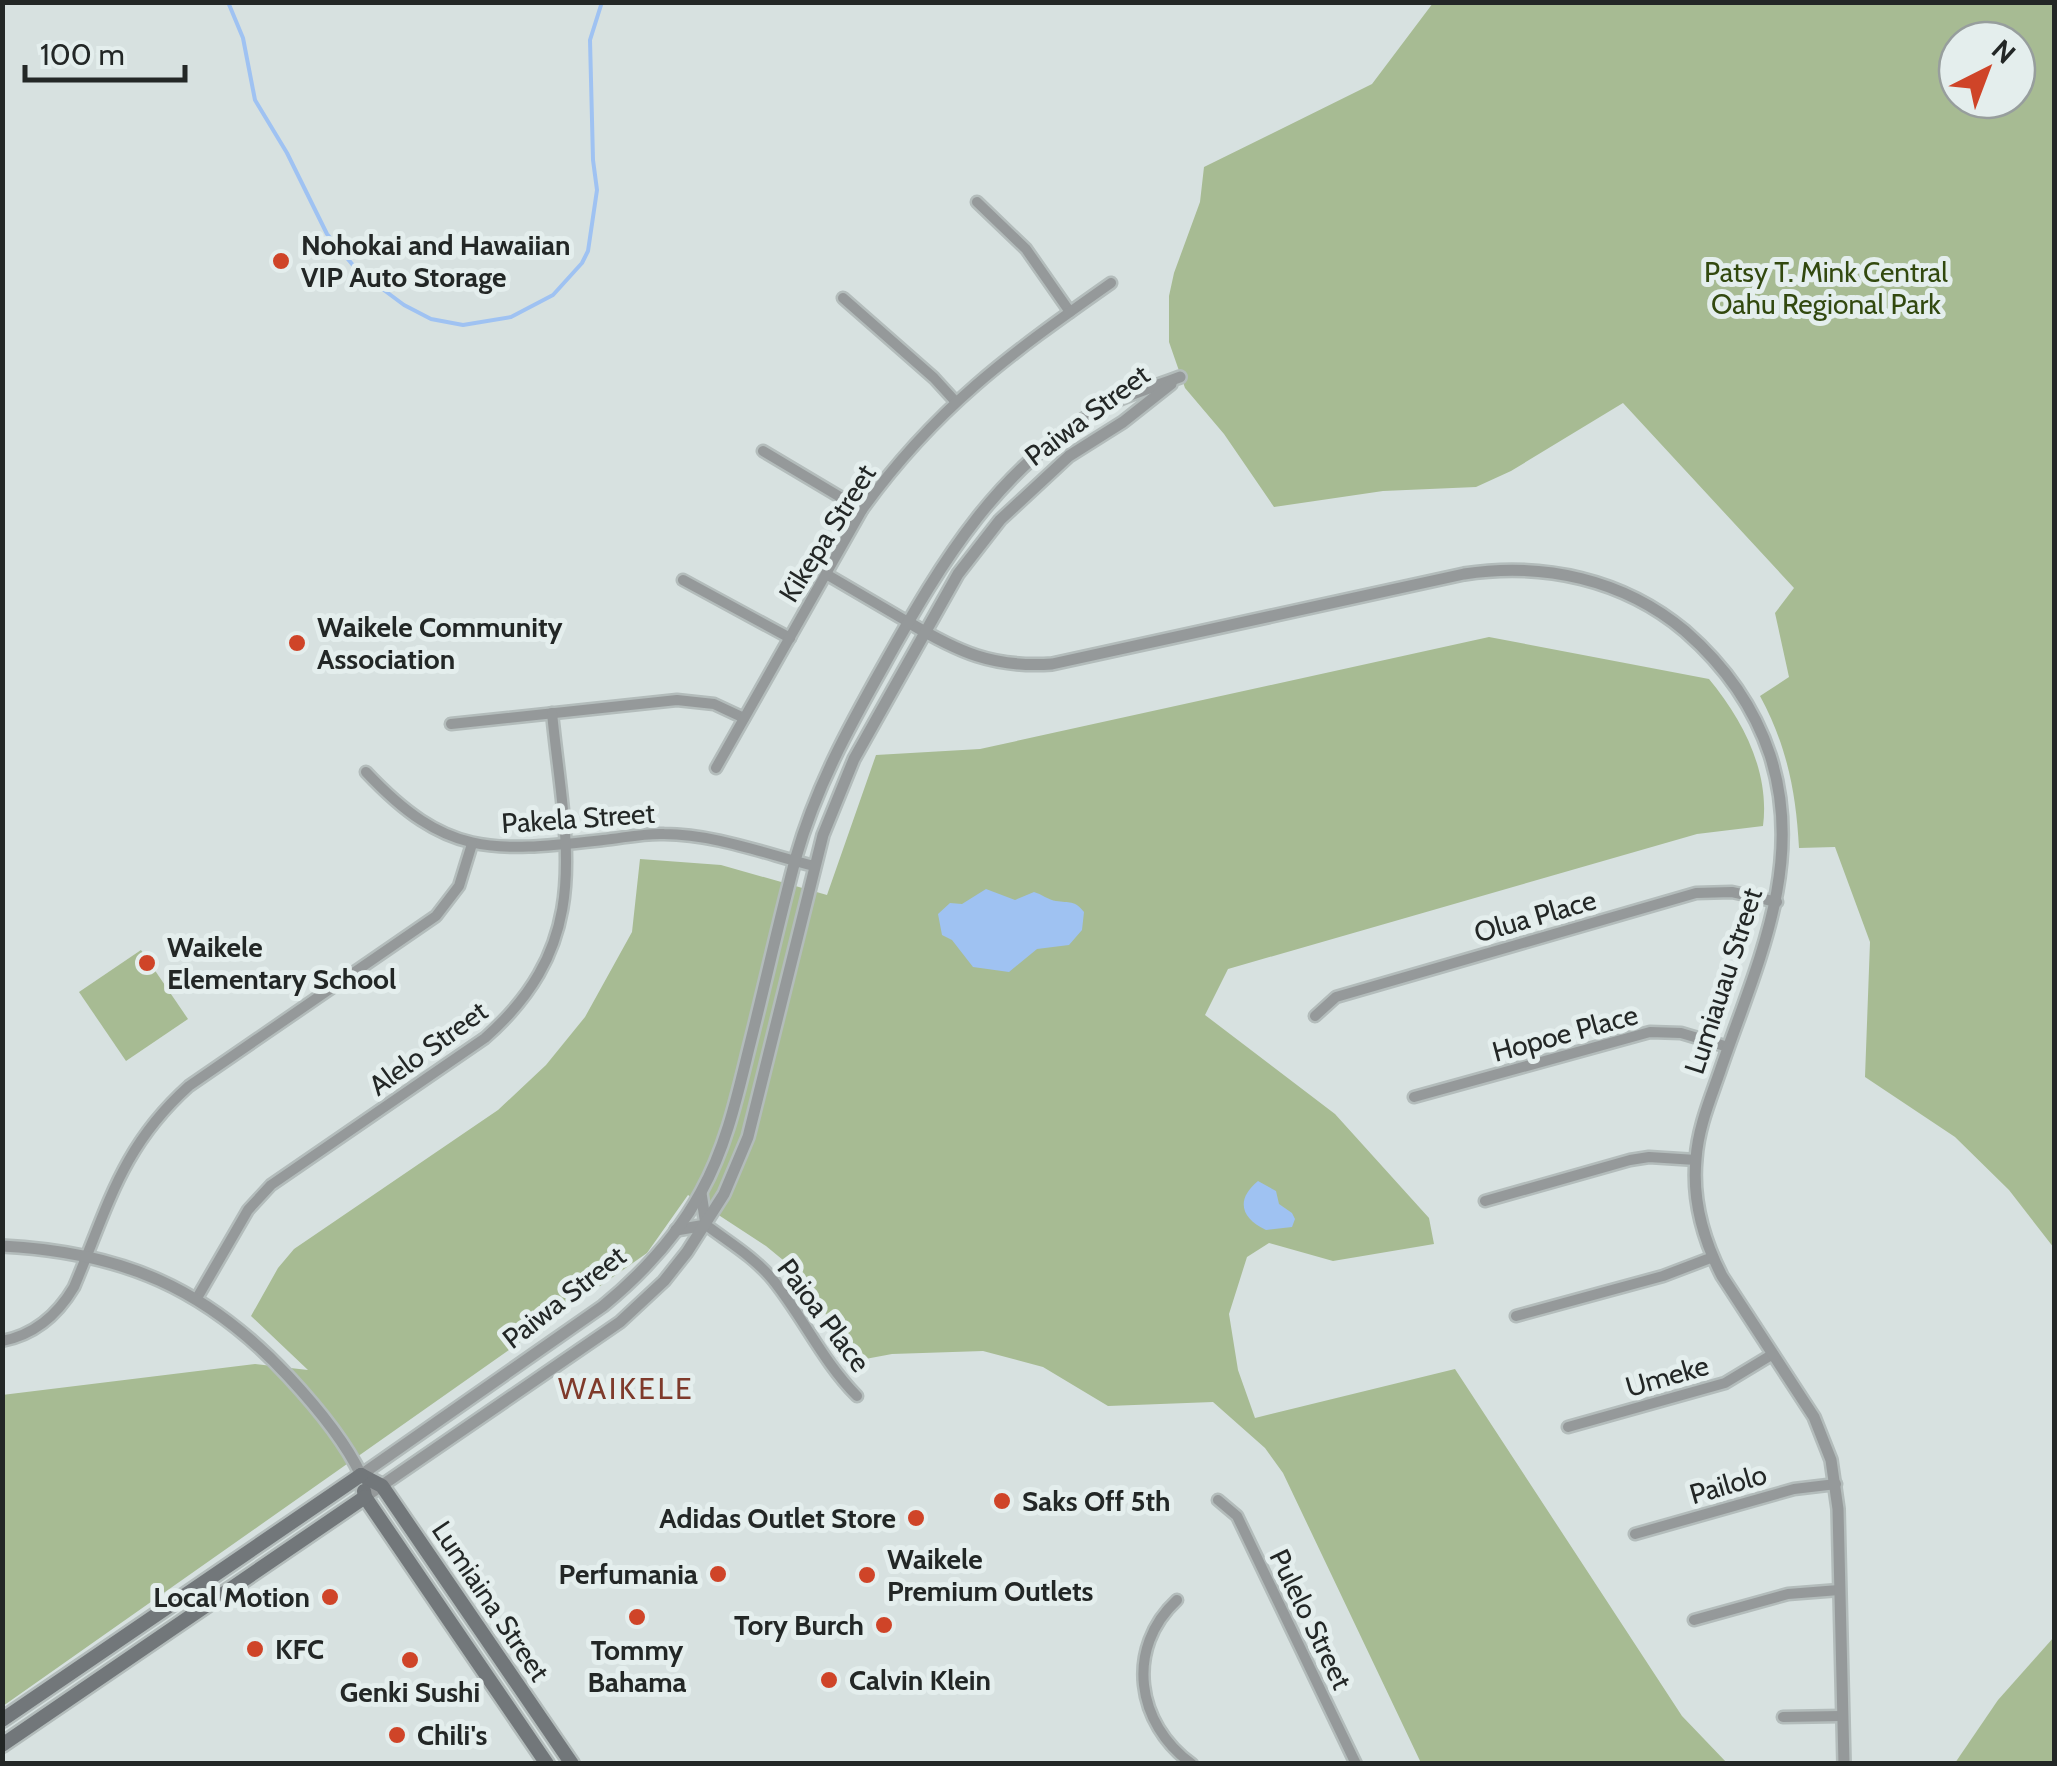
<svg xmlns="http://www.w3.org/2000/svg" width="2057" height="1766" font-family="Cabin,sans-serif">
<rect width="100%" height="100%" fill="#d7e1e0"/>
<g fill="#a7bb93" fill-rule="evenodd">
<path d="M1433 3H2054V1248L2009 1190 1955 1137 1865 1077 1870 942 1835 847 1799 848C1796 792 1787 746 1760 696L1789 677 1775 613 1794 588 1623 403 1511 471 1476 487 1383 491 1274 507 1224 434 1185 388 1169 342V296L1174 273 1200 202 1204 167 1372 84ZM1957 40H2017V100H1957Z"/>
<path d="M1489 637 1709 679C1743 720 1770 772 1763 826L1697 834 1228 969 1205 1015 1335 1114 1429 1218 1434 1244 1333 1261 1269 1243 1247 1257 1229 1314 1238 1370 1255 1418 1455 1369 1682 1716 1727 1763H1421L1283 1473 1265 1448 1213 1402 1108 1406 1043 1367 983 1351 892 1354 860 1360 789 1265 766 1246 688 1195 647 1253 3 1706 2 1395 255 1364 308 1370 251 1316 278 1268 294 1249 498 1110 546 1065 585 1017 632 932 640 859 721 865 827 895 876 755 980 749Z"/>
<path d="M141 950 188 1019 126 1061 79 992Z"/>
<path d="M2054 1637V1763H1955L1998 1700Z"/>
</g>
<g fill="#9fc2f2">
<path d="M986 889 1015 900 1034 892C1041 894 1049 900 1056 901 1069 903 1075 900 1084 912L1082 930 1069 945 1037 949 1009 972 973 967 952 940 942 935 938 914 950 903 962 904Z"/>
<path d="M1258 1181 1276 1191 1279 1204 1292 1213 1295 1219 1292 1227 1266 1230C1240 1218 1236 1199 1258 1181Z"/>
</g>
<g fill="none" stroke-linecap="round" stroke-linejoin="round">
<path stroke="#9fc2f2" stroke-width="4" d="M228 2 243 38 255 100 287 153 327 234 357 270 404 305 431 319 463 325 511 317 553 295 582 263 588 251 597 190 593 160 590 40 602 2"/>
<defs>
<g id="minor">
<path d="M977 202 1026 249 1070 312"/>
<path d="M843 298 934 378 955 401"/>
<path d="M763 451 862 510"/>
<path d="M826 574 908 622"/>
<path d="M683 580 790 638"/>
<path d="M451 724 677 700 714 704 744 718"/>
<path d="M716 768 862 510C935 408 1010 354 1111 283"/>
<path d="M366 772C447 858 492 852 603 840 623 838 644 833 664 834 714 834 766 854 814 866"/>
<path d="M1315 1016 1336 997 1696 893 1732 892 1777 902"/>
<path d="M1414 1097 1650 1032 1681 1033 1728 1047"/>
<path d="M1485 1201 1630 1160 1649 1157 1696 1160"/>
<path d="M706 1225C730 1243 754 1257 773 1280 803 1317 823 1362 857 1396"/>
<path d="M197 1298 248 1210 271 1185 485 1038C596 940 565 844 552 713"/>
<path d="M1516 1316 1663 1276 1713 1257"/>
<path d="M2 1341C34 1335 58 1314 74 1287 108 1207 121 1147 189 1086L436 916 459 886 472 844"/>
<path d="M1568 1427 1725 1383 1773 1354"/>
<path d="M1218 1500 1237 1516 1356 1764"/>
<path d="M1635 1534 1794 1489 1836 1484"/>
<path d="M1177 1600C1125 1648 1136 1724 1192 1764"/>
<path d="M1694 1620 1788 1594 1839 1590"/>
<path d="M1783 1717 1841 1716"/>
</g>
<g id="tertiary">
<path d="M908 622C958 652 993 668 1052 664L1464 574C1543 562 1623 579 1685 631 1724 665 1754 707 1770 755 1806 866 1755 968 1720 1071 1710 1100 1698 1128 1696 1159 1692 1201 1703 1239 1722 1276L1814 1417 1831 1460 1838 1509 1844 1764"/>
<path d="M676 1230 706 1225 701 1193"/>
<path d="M2 1246C122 1252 206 1288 288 1376 315 1405 344 1439 361 1475L603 1306C642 1274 677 1236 701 1192 726 1147 737 1097 749 1048 765 985 779 920 796 857 816 787 849 727 884 665 942 561 1000 463 1109 404 1131 393 1157 386 1180 377"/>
<path d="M365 1497 620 1322 664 1281 687 1252 724 1194 748 1137 823 835 854 759 958 574 1000 520 1069 456 1123 422 1171 384"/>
</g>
<g id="secondary">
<path d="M361 1475 382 1486 572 1764"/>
<path d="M364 1491 365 1497 547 1764"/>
<path d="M2 1720 361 1475"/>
<path d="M2 1745 365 1497"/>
</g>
</defs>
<use href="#minor" stroke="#b3bcbb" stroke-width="15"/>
<use href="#tertiary" stroke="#b3bcbb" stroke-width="16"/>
<use href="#secondary" stroke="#b3bcbb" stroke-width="19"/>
<use href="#minor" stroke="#95999a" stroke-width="10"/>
<use href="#tertiary" stroke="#95999a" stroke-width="11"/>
<use href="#secondary" stroke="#72777a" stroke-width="14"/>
</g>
<g fill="#cf4428" stroke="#e4eeed" stroke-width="4">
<circle cx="281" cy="261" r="10"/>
<circle cx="297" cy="643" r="10"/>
<circle cx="147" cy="963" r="10"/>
<circle cx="1002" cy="1501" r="10"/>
<circle cx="916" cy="1518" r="10"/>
<circle cx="718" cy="1574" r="10"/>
<circle cx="867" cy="1575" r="10"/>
<circle cx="330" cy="1597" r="10"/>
<circle cx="637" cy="1617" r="10"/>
<circle cx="884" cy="1625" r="10"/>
<circle cx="255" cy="1649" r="10"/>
<circle cx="410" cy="1660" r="10"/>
<circle cx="829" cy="1680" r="10"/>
<circle cx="397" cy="1735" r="10"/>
</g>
<g text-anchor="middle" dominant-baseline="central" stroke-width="10" stroke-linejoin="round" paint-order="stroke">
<g font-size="28" font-weight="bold" fill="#232726" stroke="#e4eeed" text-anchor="start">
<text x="301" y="245">Nohokai and Hawaiian<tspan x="301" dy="32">VIP Auto Storage</tspan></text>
<text x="317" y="627">Waikele Community<tspan x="317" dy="32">Association</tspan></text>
<text x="167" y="947">Waikele<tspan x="167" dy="32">Elementary School</tspan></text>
<text x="1022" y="1501">Saks Off 5th</text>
<text x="896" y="1518" text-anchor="end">Adidas Outlet Store</text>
<text x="887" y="1559">Waikele<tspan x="887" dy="32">Premium Outlets</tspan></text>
<text x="698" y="1574" text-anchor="end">Perfumania</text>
<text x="310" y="1597" text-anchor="end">Local Motion</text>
<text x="864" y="1625" text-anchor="end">Tory Burch</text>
<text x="275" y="1649">KFC</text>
<text x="637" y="1650" text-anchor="middle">Tommy<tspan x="637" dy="32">Bahama</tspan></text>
<text x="849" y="1680">Calvin Klein</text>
<text x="410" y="1692" text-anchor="middle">Genki Sushi</text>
<text x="417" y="1735">Chili's</text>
</g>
<g font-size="28" fill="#32490f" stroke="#e4eeed">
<text x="1826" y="272">Patsy T. Mink Central<tspan x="1826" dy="32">Oahu Regional Park</tspan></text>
</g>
<g font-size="28" fill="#232726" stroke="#e4eeed">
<text transform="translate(1087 415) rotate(-37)">Paiwa Street</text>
<text transform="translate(827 533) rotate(-58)">Kikepa Street</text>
<text transform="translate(578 818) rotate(-4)">Pakela Street</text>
<text transform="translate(1535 916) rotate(-16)">Olua Place</text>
<text transform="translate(1723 981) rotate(-72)">Lumiauau Street</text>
<text transform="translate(1565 1033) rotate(-15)">Hopoe Place</text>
<text transform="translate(428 1048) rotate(-36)">Alelo Street</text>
<text transform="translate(564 1297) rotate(-38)">Paiwa Street</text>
<text transform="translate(824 1315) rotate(53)">Paioa Place</text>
<text transform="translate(1667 1376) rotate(-16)">Umeke</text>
<text transform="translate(1728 1484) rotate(-16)">Pailolo</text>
<text transform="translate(491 1601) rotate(56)">Lumiaina Street</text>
<text transform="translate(1311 1619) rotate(64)">Pulelo Street</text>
</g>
<g font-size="30" letter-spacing="2.5" fill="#7f3a2b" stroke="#e4eeed">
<text x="626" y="1388">WAIKELE</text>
</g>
</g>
<rect width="2057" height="1766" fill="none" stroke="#232726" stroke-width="10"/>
<g transform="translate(1987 70) rotate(42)"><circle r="48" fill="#e4eeed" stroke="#979e9d" stroke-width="2.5"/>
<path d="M0-8L18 38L0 25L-18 38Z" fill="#cf4428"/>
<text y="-15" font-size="28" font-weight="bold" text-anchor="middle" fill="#232726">N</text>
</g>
<path d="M25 65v15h160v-15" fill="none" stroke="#232726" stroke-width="5"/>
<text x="40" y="65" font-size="30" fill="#232726" stroke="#e4eeed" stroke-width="8" paint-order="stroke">100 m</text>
</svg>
